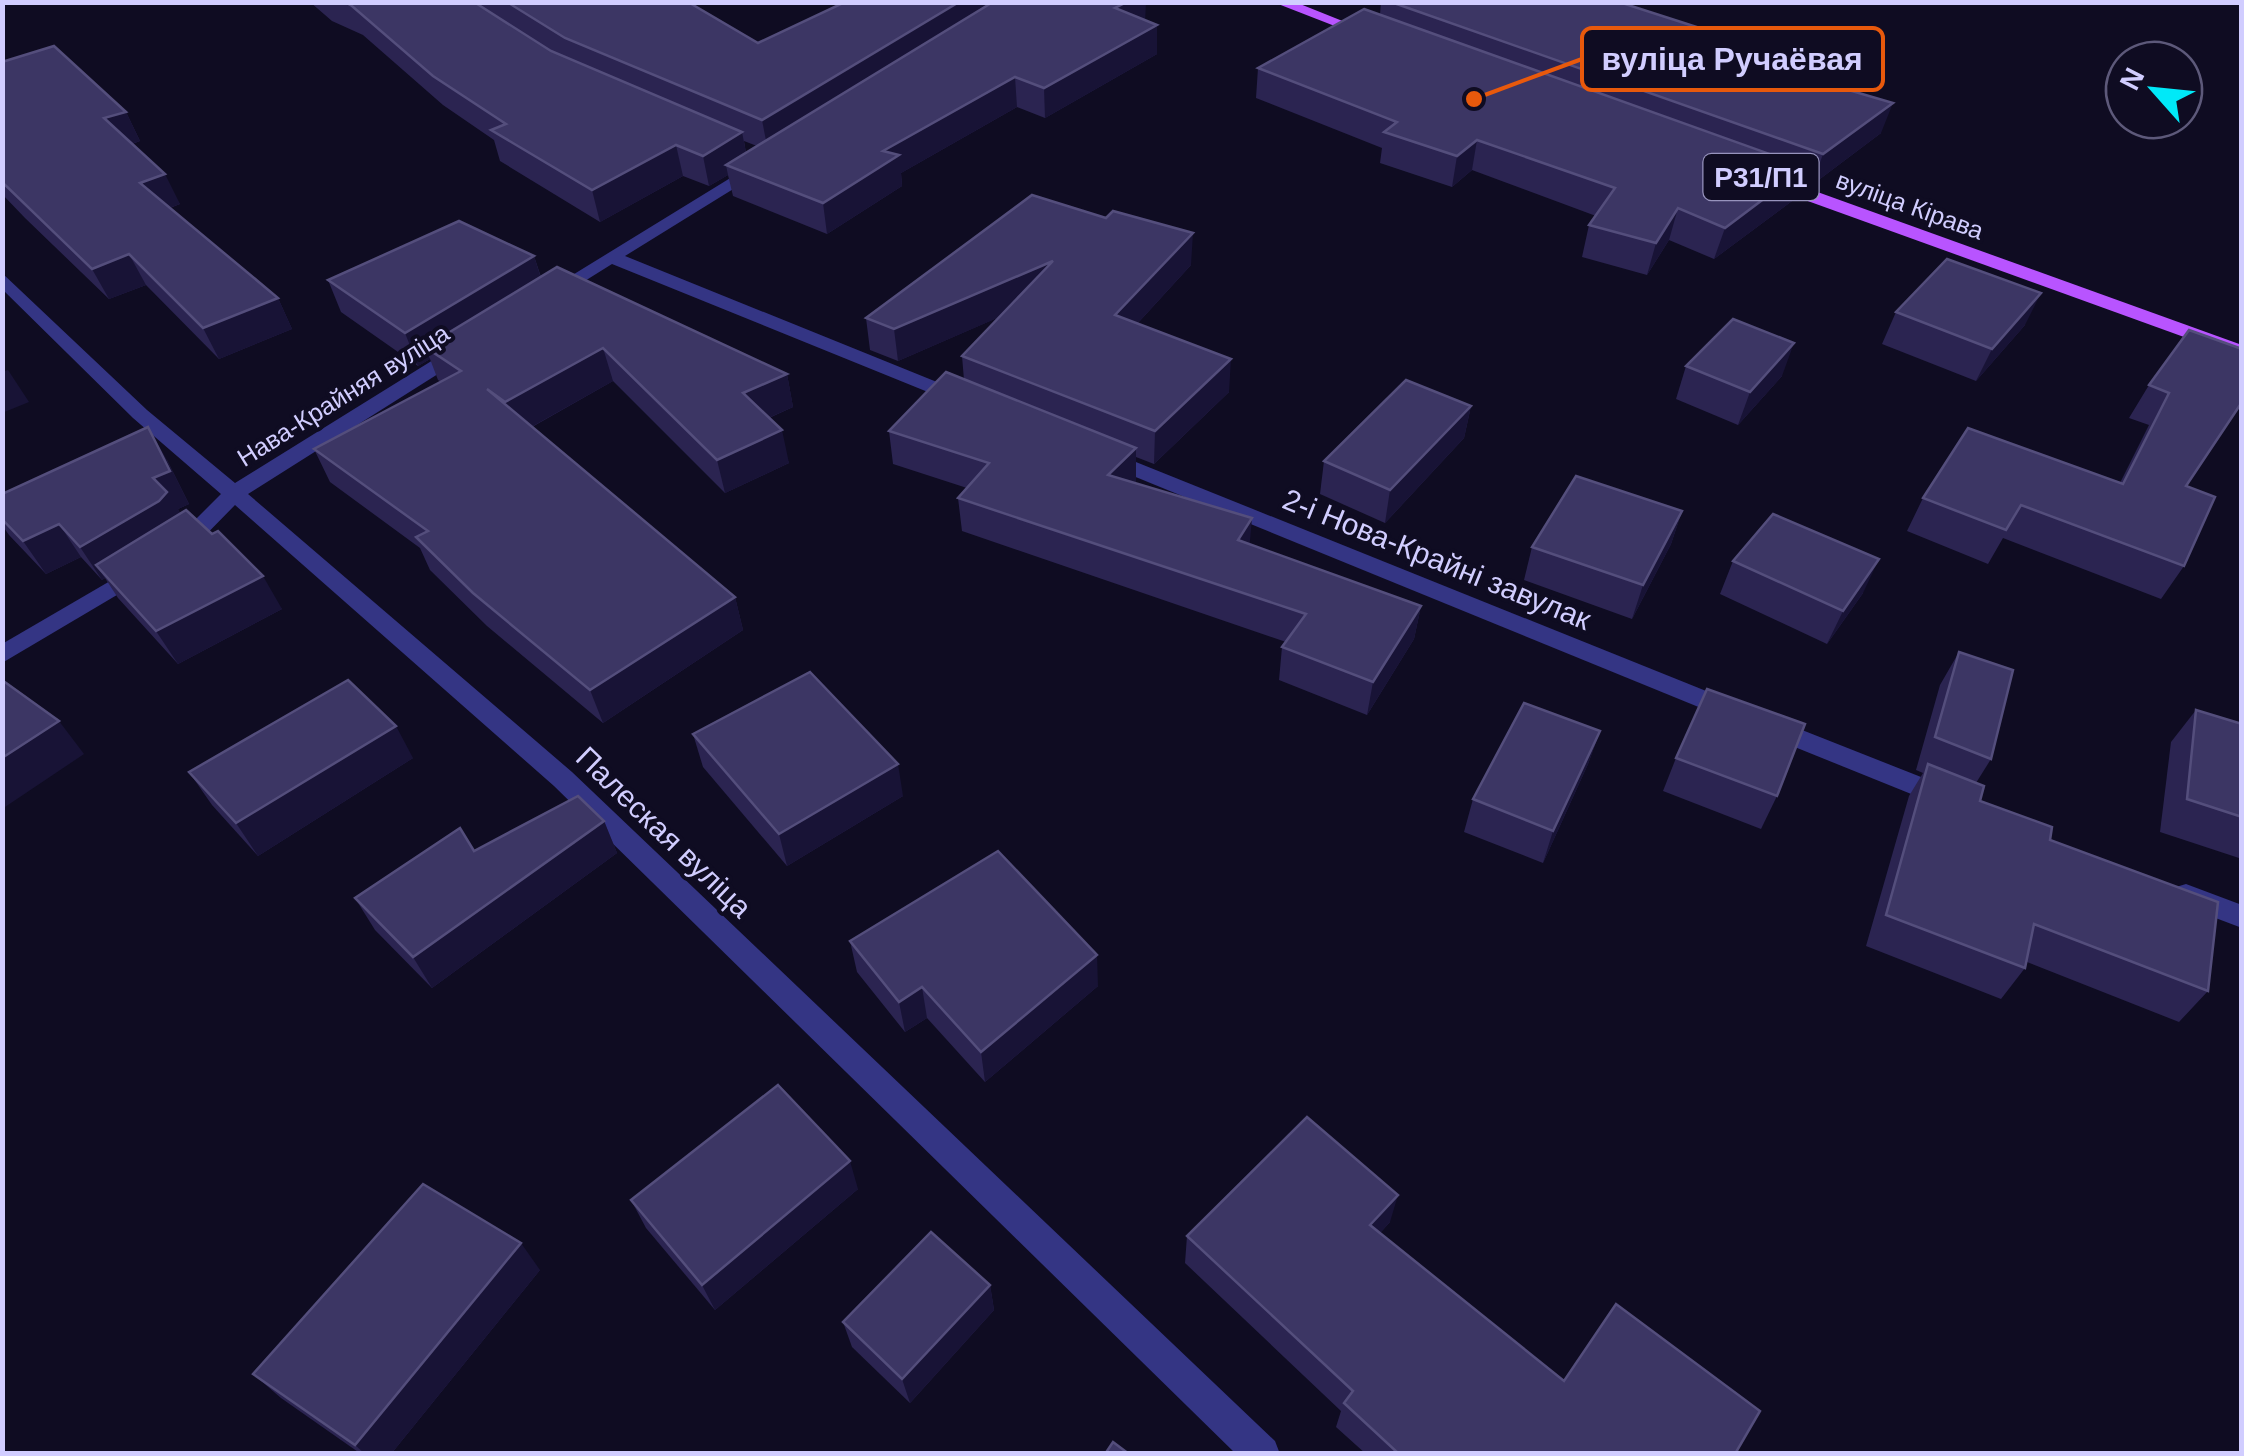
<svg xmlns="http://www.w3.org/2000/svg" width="2244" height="1456" font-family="Helvetica,sans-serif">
<rect width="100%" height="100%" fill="#0f0c22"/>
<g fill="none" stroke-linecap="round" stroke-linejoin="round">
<g fill="#343584" fill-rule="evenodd">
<path d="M758 161 766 166 764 170 625 256 969 395V403H955L612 264 556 299 549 301 540 295Z"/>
<path d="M2 273 147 410 235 483 454 347H468V355L248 494 572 772 1275 1441 1280 1454H1236L554 786 235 505 188 553H172L169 548 172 543 221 494 133 418 2 289Z"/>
<path d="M1106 450 1741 705 1744 711 1741 717H1723L1099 462V452Z"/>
<path d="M141 563 152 571 149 576 2 663V644Z"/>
<path d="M1769 717 1954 790 1958 797 1954 804H1936L1760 733 1757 726Z"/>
<path d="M2186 884 2242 905V928L2176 903 2172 895 2176 887Z"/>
</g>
<g fill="#b854ff" fill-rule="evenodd">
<path d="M1273 2H1295L1375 34 1363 37Z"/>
<path d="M1761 176H1773L2242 345V358L1761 184Z"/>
</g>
</g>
<g fill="#2b2451" fill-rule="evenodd">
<path d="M310 2H688L758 43 1145 20 1157 25V54L1045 118 1017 107 901 173 902 186 827 234 733 196 728 175 709 186 683 176 600 222 500 161 494 140 443 105 363 35 332 21ZM744 141 757 146 746 153Z"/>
<path d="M1381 2H1619L1735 57 1881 133 1812 185 1801 181 1796 198 1714 259 1669 240 1647 275 1582 257 1589 225 1596 216 1472 170 1452 187 1380 163 1382 148 1256 98 1258 68 1380 15Z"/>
<path d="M2 62 126 112 140 141 132 144 180 204 170 208 278 298 292 329 219 359 146 285 109 299 25 218 2 194Z"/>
<path d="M534 256 541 277 787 374 793 407 769 418 789 463 725 493 613 381 532 427 735 597 743 630 603 723 487 626 430 570 420 548 330 482 314 449 441 382 438 380 430 359 418 366 341 312 328 280Z"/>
<path d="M1191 265 1137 324 1229 392 1154 464 1136 457V481L1134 483 1250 544 1421 606 1414 639 1367 715 1279 680 1282 647 1286 642 962 531 958 498 967 488 893 464 889 431 964 380 962 356 999 317 898 361 870 350 866 318Z"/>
<path d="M1896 312 2025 325 1976 381 1882 344Z"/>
<path d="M2189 330 2184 566 2161 599 2003 538 1988 564 1907 531 1923 498 2120 483 2149 425 2129 418 2149 385Z"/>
<path d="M1686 366 1782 376 1738 425 1676 399Z"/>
<path d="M1471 406 1464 438 1385 523 1320 494 1324 461Z"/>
<path d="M167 460 189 504 178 509 180 514 282 609 178 664 118 598 105 578 102 580 81 557 46 574 9 535 2 525V494Z"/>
<path d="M1682 511 1671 544 1632 619 1524 580 1532 547Z"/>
<path d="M1733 561 1863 593 1827 644 1720 594Z"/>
<path d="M1959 652 1991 759 1976 783 1980 801 2050 840 2208 991 2179 1022 2027 962 2025 968 2001 999 1866 946 1909 796 1923 773 1916 770 1940 685Z"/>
<path d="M2196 710 2242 724V859L2160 832 2171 742Z"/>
<path d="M1600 731 1588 764 1543 863 1464 832 1473 799Z"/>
<path d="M693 734 903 796 787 866 703 767Z"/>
<path d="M413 758 258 856 212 805 189 772Z"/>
<path d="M1676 758 1777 796 1761 829 1663 791Z"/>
<path d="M604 821 617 853 432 988 375 930 355 898 474 851Z"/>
<path d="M850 941 1098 986 985 1082 927 1018 905 1032 857 972Z"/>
<path d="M858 1189 715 1310 646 1228 631 1200Z"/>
<path d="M1390 1222 1380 1233 1564 1381 1735 1454H1366L1336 1427 1341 1411 1185 1263 1187 1236Z"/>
<path d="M540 1270 391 1454H361L281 1398 253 1374Z"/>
<path d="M990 1285 994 1310 910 1403 852 1347 843 1322Z"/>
</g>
<g fill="#181336">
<path d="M959 2H1008L768 151 762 120Z"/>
<path d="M1127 2H1146L1145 23 1115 8Z"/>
<path d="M1157 25V54L1045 118 1044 88Z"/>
<path d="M1740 41 1731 71 1722 53Z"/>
<path d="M1015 77 1017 107 901 173 902 186 827 234 823 203 883 151Z"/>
<path d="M1893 103 1881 133 1812 185 1823 154Z"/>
<path d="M126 112 140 141 119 148 104 118Z"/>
<path d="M742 132 748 163 726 165 728 175 709 186 703 156Z"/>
<path d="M1477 140 1472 170 1452 187 1457 156Z"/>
<path d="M676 145 683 176 600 222 592 190Z"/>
<path d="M1806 167 1796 198 1714 259 1725 228Z"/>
<path d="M165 174 180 204 155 213 140 183Z"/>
<path d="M1678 208 1669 240 1647 275 1656 243Z"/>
<path d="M1193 233 1191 265 1115 348V315Z"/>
<path d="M129 254 146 285 109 299 92 269Z"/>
<path d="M534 256 544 288 425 347 430 359 418 366 405 333Z"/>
<path d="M1053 261 1055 293 898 361 894 329Z"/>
<path d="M2041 293 2025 325 1976 381 1992 349Z"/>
<path d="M278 298 292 329 219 359 203 328Z"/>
<path d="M1794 343 1782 376 1738 425 1750 392Z"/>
<path d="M603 348 613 381 517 435 505 402Z"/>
<path d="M1231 359 1229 392 1154 464 1155 431Z"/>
<path d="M8 370 29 402 2 413V372Z"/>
<path d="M787 374 793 407 750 426 743 393Z"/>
<path d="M1471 406 1464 438 1385 523 1390 490Z"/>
<path d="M148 427 167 460 189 504 178 509 187 525 96 565 105 578 102 580 80 547 153 478Z"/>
<path d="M782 430 789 463 725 493 717 460Z"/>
<path d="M1136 448V481L1108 508V475Z"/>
<path d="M1682 511 1671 544 1632 619 1643 585Z"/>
<path d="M1252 518 1249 552 1238 540Z"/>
<path d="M59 524 81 557 46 574 23 541Z"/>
<path d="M1879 559 1863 593 1827 644 1843 611Z"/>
<path d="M263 576 282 609 178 664 156 631Z"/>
<path d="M735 597 743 630 603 723 590 690Z"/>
<path d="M1421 606 1414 639 1367 715 1373 682Z"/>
<path d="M59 721 84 754 2 809V758Z"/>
<path d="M396 726 413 758 258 856 236 823Z"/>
<path d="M1600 731 1588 764 1543 863 1553 831Z"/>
<path d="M898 764 903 796 787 866 779 834Z"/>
<path d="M604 821 617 853 432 988 413 957Z"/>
<path d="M1097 955 1098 986 985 1082 981 1052Z"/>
<path d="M922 987 927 1018 905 1032 899 1002Z"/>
<path d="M850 1161 858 1189 715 1310 702 1285Z"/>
<path d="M1398 1195 1390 1222 1363 1252 1370 1225Z"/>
<path d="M521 1243 540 1270 391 1454H365L355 1445Z"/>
<path d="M990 1285 994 1310 910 1403 902 1379Z"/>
</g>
<g fill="#3c3664" stroke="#544e7c" stroke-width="2.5">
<path d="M345 2H474L551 51 742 132 703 156 676 145 592 190 491 130 506 124 433 76 352 6Z"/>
<path d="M507 2H688L758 43 845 2H959L762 120 565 38Z"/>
<path d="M993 2H1127L1115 8 1157 25 1044 88 1015 77 883 151 899 155 823 203 726 165Z"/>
<path d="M1391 2H1619L1740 41 1722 53 1893 103 1823 154Z"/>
<path d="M1364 9 1806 167 1725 228 1678 208 1656 243 1589 225 1615 188 1477 140 1457 156 1384 132 1397 122 1258 68Z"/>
<path d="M54 46 126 112 104 118 165 174 140 183 278 298 203 328 129 254 92 269 2 182V62Z"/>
<path d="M1032 195 1106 218 1113 211 1193 233 1115 315 1231 359 1155 431 962 356 1053 261 894 329 866 318Z"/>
<path d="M459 221 534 256 405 333 328 280Z"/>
<path d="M1947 259 2041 293 1992 349 1896 312Z"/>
<path d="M557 267 787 374 743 393 782 430 717 460 603 348 505 402 487 389 735 597 590 690 473 593 416 537 428 531 314 449 461 371 425 347Z"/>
<path d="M1733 319 1794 343 1750 392 1686 366Z"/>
<path d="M2189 330 2242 349V402L2186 486 2215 497 2184 566 2021 505 2006 530 1923 498 1968 428 2123 484 2169 393 2149 385Z"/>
<path d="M946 372 1136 448 1108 475 1252 518 1238 540 1421 606 1373 682 1282 647 1306 614 958 498 989 463 889 431Z"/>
<path d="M1406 380 1471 406 1390 490 1324 461Z"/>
<path d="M148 427 170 471 153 478 167 492 159 501 80 547 59 524 23 541 2 519V494Z"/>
<path d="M1576 476 1682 511 1643 585 1532 547Z"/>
<path d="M186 510 212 534 218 531 263 576 156 631 96 565Z"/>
<path d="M1773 514 1879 559 1843 611 1733 561Z"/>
<path d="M1959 652 2013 670 1991 759 1935 737Z"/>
<path d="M810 672 898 764 779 834 693 734Z"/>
<path d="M2 680 59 721 2 758Z"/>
<path d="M348 680 396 726 236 823 189 772Z"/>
<path d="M1707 689 1805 724 1777 796 1676 758Z"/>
<path d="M1524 703 1600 731 1553 831 1473 799Z"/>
<path d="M2196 710 2242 724V817L2187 799Z"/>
<path d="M1928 764 1984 786 1980 801 2052 827 2050 840 2218 902 2208 991 2034 924 2025 968 1886 915Z"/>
<path d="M578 796 604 821 413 957 355 898 460 828 474 851Z"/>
<path d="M998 851 1097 955 981 1052 922 987 899 1002 850 941Z"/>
<path d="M778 1085 850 1161 702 1285 631 1200Z"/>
<path d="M1307 1117 1398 1195 1370 1225 1564 1381 1616 1304 1760 1411 1735 1454H1399L1344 1403 1353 1391 1187 1236Z"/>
<path d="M423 1184 521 1243 355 1445 253 1374Z"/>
<path d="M931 1232 990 1285 902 1379 843 1322Z"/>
<path d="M1113 1442 1129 1454H1105Z"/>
</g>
<g text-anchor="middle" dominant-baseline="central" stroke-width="8" stroke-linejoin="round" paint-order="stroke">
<g font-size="25" fill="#d1cdff" stroke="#0f0c22">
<text transform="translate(1910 205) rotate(20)">вуліца Кірава</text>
<text transform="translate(343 395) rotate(-32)">Нава-Крайняя вуліца</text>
</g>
<rect fill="#0f0c22" stroke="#9793bd" stroke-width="2.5" x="1703.5" y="154" width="115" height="46" rx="8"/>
<g font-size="28" font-weight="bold" fill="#d1cdff">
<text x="1761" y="177">Р31/П1</text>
</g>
<g font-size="30" fill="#d1cdff" stroke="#0f0c22">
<text transform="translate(1437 559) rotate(22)">2-і Нова-Крайні завулак</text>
<text transform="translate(664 832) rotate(44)">Палеская вуліца</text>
</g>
</g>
<path fill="none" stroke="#e8590c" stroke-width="4" d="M1474 99L1582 59"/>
<circle fill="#e8590c" stroke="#0f0c22" stroke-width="4" cx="1474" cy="99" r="10"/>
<rect fill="#0f0c22" stroke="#e8590c" stroke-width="4" x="1582" y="28" width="301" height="62" rx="10"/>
<g font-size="32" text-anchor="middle" font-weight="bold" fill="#d1cdff">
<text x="1732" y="70">вуліца Ручаёвая</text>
</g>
<rect width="2244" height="1456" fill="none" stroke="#d1cdff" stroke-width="10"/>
<g transform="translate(2154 90) rotate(297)"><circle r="48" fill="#0f0c22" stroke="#5d597a" stroke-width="2.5"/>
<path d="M0-8L18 38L0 25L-18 38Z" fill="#00e9f8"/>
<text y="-15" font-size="28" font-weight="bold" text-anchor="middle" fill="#d1cdff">N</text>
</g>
</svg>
